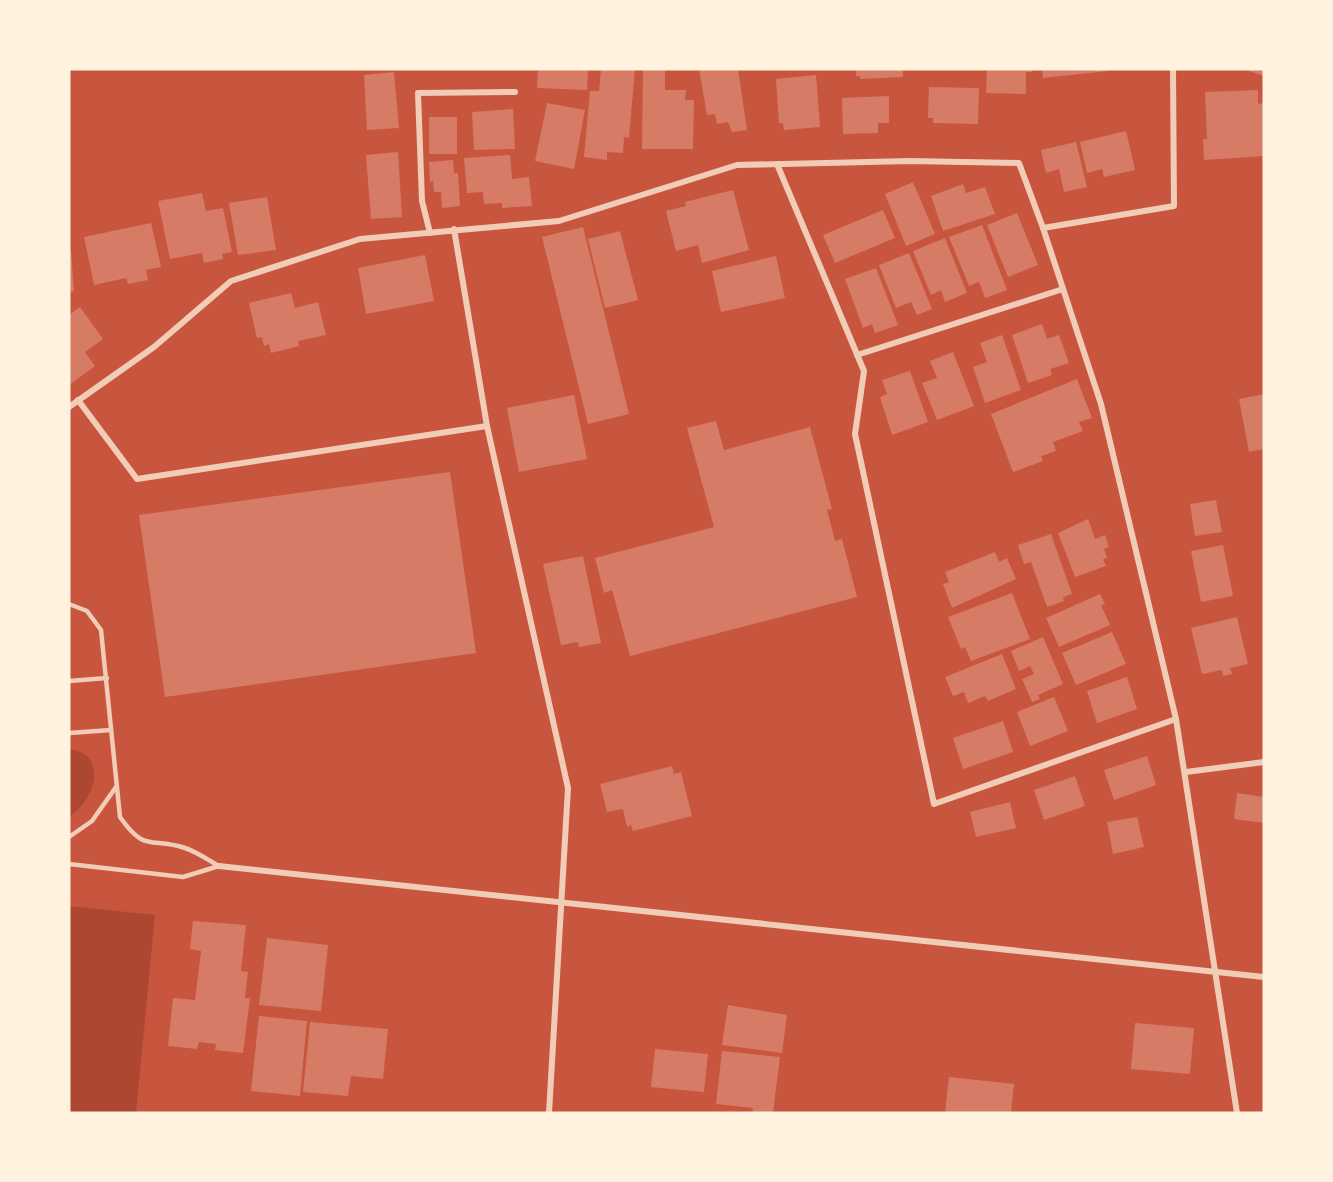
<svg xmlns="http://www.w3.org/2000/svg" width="1333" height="1182" font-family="'IBM Plex Sans',sans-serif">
<rect width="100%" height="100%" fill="#c8553d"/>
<g fill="#ae4732">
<path d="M69 749C74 750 83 752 87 756 105 775 86 806 69 817Z"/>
<path d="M69 906 155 915 136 1113H69Z"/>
</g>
<g fill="#d67c66">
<path d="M538 69H588L587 90 537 88Z"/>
<path d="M601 69H635L629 138 624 137 623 153 607 152V160L584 157 590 91H599Z"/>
<path d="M643 69H665V90H686L685 100H694L693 149H642Z"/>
<path d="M699 69H738L747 130 732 132 728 122 717 124 715 114 707 115Z"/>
<path d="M856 69H903V77L860 79V76H856Z"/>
<path d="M987 69H1032V72H1026V94L986 93Z"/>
<path d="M1042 69H1108V71L1043 78Z"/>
<path d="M1244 69H1264V76L1243 69Z"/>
<path d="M394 72 399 128 367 130 364 75Z"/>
<path d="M816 75 820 127 784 130 783 123H779L776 79Z"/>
<path d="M929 87 979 88 978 124 933 123V118H928Z"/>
<path d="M1258 90V104L1264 103V156L1204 160 1203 139H1207L1205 92Z"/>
<path d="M889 96V123H878V133L843 134 842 98Z"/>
<path d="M547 103 585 110 574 169 535 161Z"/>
<path d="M513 109 515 149 474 150 472 112Z"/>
<rect x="429" y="117" width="28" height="37"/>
<path d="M1126 131 1135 170 1104 177 1102 169 1087 173 1080 142Z"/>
<path d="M1076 142 1087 187 1064 192 1059 169 1046 173 1041 150Z"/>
<path d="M398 152 402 217 371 219 366 155Z"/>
<path d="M510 155 512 179 529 177 532 206 502 208V203L484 204 483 192 467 193 464 158Z"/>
<path d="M453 160 454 173H458L460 206 442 208 441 192H434L433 181 430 182 429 162Z"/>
<path d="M913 182 935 234 906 246 885 194Z"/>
<path d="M963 184 966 193 985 187 995 214 943 231 931 196Z"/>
<path d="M733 190 749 250 702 263 698 245 676 251 666 211 686 206 685 202Z"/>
<path d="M202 193 206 211 223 208 232 252 222 254 223 259 204 263 202 253 170 259 158 201Z"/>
<path d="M267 197 276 250 238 255 229 203Z"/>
<path d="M883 210 895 238 835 263 823 235Z"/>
<path d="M1017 213 1038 265 1008 277 987 225Z"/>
<path d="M151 223 161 267 146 270 148 280 128 284 126 278 94 285 84 237Z"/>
<path d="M982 225 1007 290 985 298 979 282 969 286 949 237Z"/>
<path d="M583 227 629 414 588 424 542 237Z"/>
<path d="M620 231 638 300 605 308 588 239Z"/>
<path d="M945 238 967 293 945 302 941 290 931 295 913 251Z"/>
<path d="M71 251 74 291 69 292V252Z"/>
<path d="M909 253 932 309 917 315 911 302 896 308 879 265Z"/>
<path d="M425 255 434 301 366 314 358 268Z"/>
<path d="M776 256 785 298 721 312 712 271Z"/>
<path d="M876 268 898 325 875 333 872 324 863 328 845 279Z"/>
<path d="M291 293 295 308 318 302 326 335 298 341 299 346 271 353 269 344 264 346 262 337 257 338 249 303Z"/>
<path d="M80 307 103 339 85 352 95 366 69 385V315Z"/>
<path d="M1042 324 1047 339 1059 335 1069 363 1050 369 1052 375 1028 383 1012 335Z"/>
<path d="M1002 335 1021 390 985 403 973 367 987 362 980 343Z"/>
<path d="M953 352 974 406 937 420 922 383 937 378 930 361Z"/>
<path d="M910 371 928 422 892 435 880 397 887 394 882 380Z"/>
<path d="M1077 379 1092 418 1079 422 1083 431 1053 442 1056 451 1041 456 1043 461 1013 472 991 414Z"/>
<path d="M1264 394V449L1249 452 1239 399Z"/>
<path d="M574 395 587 459 519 472 507 408Z"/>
<path d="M716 421 724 450 810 427 832 509 827 510 835 541 842 539 857 597 630 656 612 590 604 593 595 558 714 527 687 428Z"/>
<path d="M450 472 476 653 165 697 139 515Z"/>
<path d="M1216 500 1222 532 1195 536 1190 504Z"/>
<path d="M1088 519 1095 539 1105 535 1109 547 1104 549 1107 558 1103 559 1106 566 1075 577 1058 533Z"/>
<path d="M1051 534 1072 594 1063 597 1064 601 1047 607 1031 562 1024 564 1018 545Z"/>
<path d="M1223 545 1233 596 1201 602 1191 551Z"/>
<path d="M995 552 999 562 1007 558 1016 579 952 608 943 584 949 582 945 572Z"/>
<path d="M583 556 601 643 579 647 578 642 561 645 543 564Z"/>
<path d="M1012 593 1030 639 971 661 965 647 961 649 948 617Z"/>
<path d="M1100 594 1105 604 1101 605 1110 625 1059 647 1046 618Z"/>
<path d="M1237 617 1248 664 1230 668 1232 674 1223 676 1222 670 1202 674 1191 628Z"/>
<path d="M1112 632 1126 664 1076 685 1062 653Z"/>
<path d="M1043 637 1063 684 1038 695 1040 699 1032 702 1022 679 1034 674 1030 666 1019 671 1011 651Z"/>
<path d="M1002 654 1016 689 988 701 985 696 968 703 964 692 953 696 945 677Z"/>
<path d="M1127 677 1137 709 1097 723 1087 691Z"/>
<path d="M1054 697 1068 731 1030 746 1017 712Z"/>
<path d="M1003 721 1013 752 963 769 953 738Z"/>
<path d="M1147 756 1156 785 1114 800 1104 770Z"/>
<path d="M672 766 674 774 681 772 692 816 633 831 631 825 627 827 623 809 607 812 600 784Z"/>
<path d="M1075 776 1085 806 1044 820 1034 790Z"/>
<path d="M1237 793 1264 797V823L1234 819Z"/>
<path d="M1010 802 1016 828 976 837 970 812Z"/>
<path d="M1137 817 1144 847 1113 854 1107 822Z"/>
<path d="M193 921 246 925 241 971 248 972 245 998H250L243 1053 215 1050 216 1044 199 1042 197 1049 168 1046 173 998 195 1000 201 951 190 949Z"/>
<path d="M267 938 328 945 321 1011 259 1005Z"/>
<path d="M728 1005 787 1015 782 1053 722 1045Z"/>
<path d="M259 1016 307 1021 300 1096 251 1091Z"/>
<path d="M310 1022 388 1029 383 1079 351 1076 348 1096 303 1092Z"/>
<path d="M1135 1023 1194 1028 1190 1074 1131 1069Z"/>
<path d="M655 1049 708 1054 704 1092 651 1087Z"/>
<path d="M722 1051 780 1057 773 1113H752L753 1108 716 1104Z"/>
<path d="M949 1077 1014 1084 1011 1113H945Z"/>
</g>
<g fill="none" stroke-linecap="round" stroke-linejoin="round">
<g stroke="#f1ccb7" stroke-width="4.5">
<path d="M69 604 87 611 101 630 120 817C145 853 151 837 185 848 197 852 208 860 219 866"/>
<path d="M69 681 107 678"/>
<path d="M69 733 111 730"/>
<path d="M69 837 92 821 116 787"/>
<path d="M69 864 183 877 219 866"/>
</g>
<g stroke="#f1ccb7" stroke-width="6">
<path d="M777 164 864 371 855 434 934 804 1176 719"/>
<path d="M1043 228 1101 404 1176 719 1237 1113"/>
<path d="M454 229 487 426 568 788 549 1113"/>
<path d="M430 233 422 201 418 93 515 92"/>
<path d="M857 355 1063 289"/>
<path d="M78 400 137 479 487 426"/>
<path d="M69 407 154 347 231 281 360 239 559 221 737 165 910 161 1019 163 1043 228 1174 206 1173 69"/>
<path d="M1186 772 1264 762"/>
<path d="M219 866 1264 977"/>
</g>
</g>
<rect width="1333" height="1182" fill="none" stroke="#fff3e0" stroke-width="141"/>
</svg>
